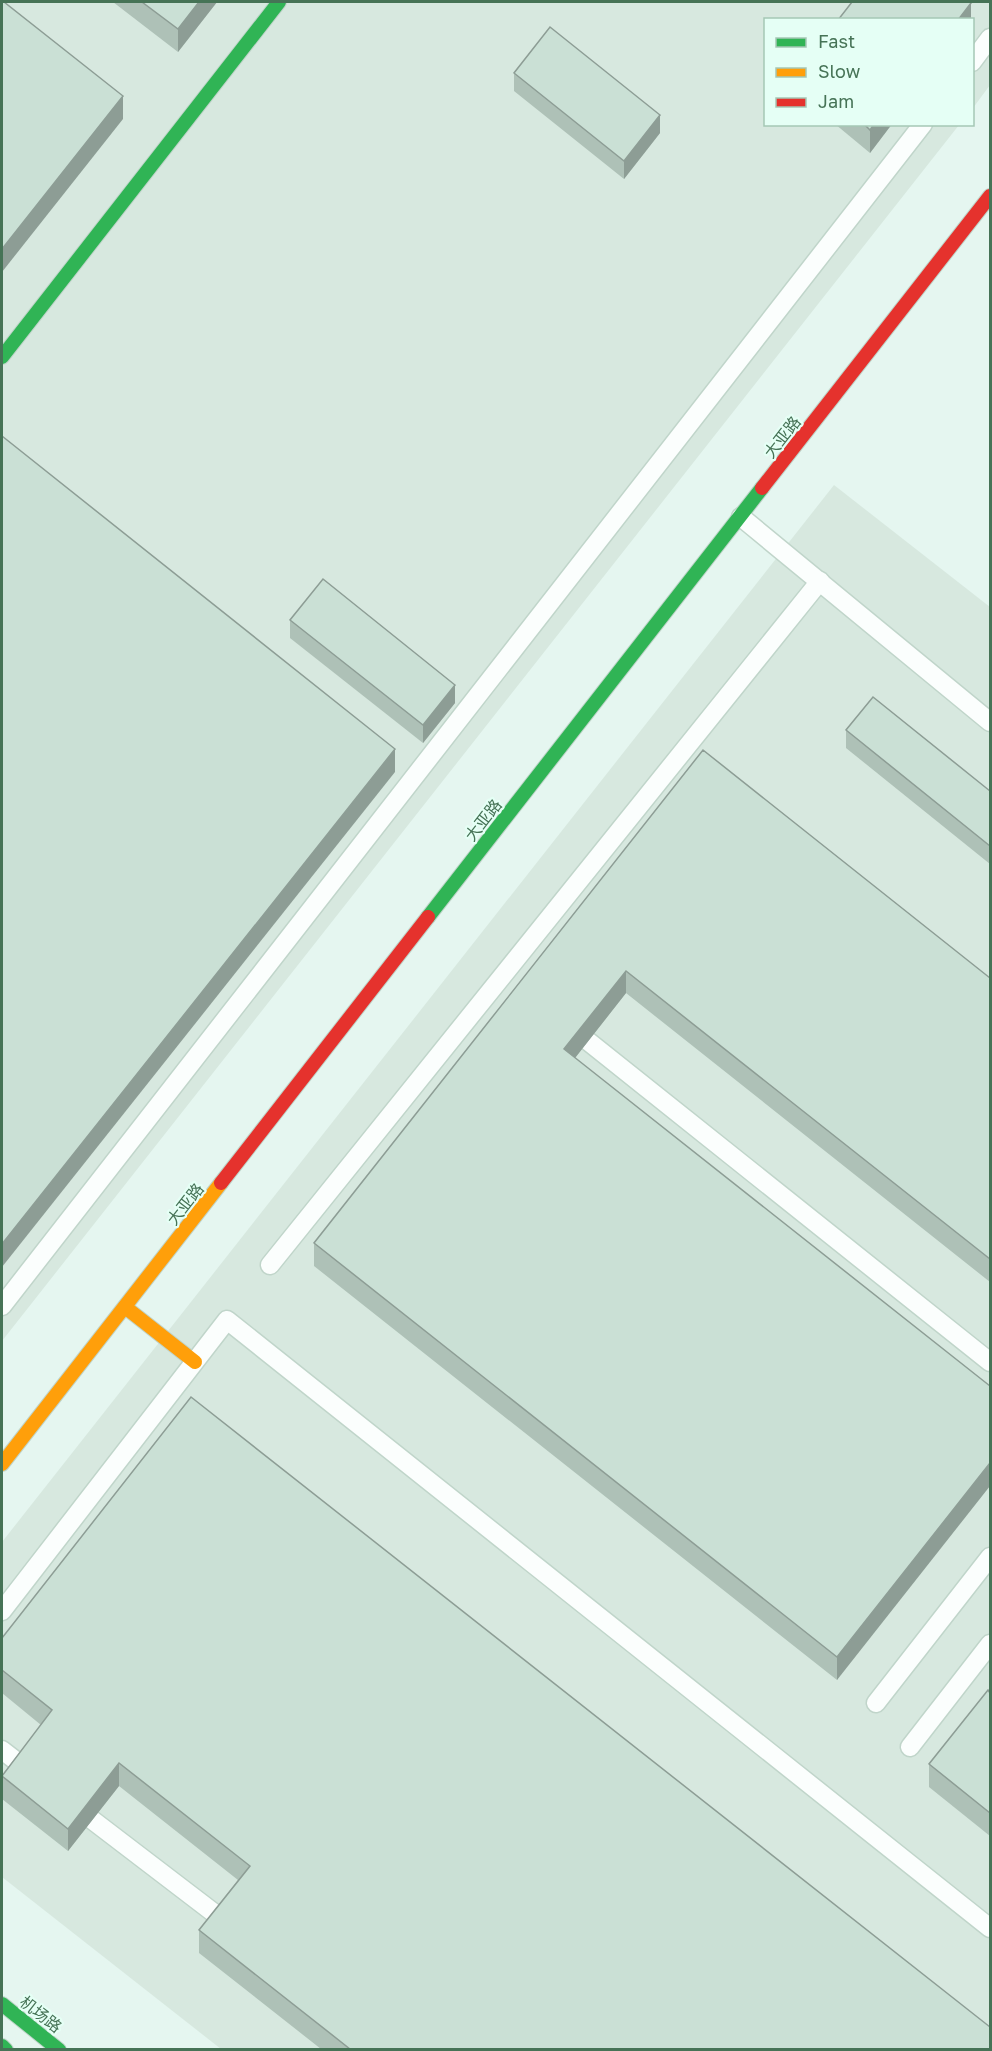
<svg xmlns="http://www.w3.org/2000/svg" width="992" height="2051" font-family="'Golos Text','Noto Sans SC',sans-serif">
<rect width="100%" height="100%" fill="#e5f6f0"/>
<g fill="#d7e8df">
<path d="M2 2H990V85L973 108 972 20H766V124L959 125 2 1341Z"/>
<path d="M834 485 990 607V2049H221L2 1877V1542Z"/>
</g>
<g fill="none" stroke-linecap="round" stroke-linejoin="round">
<defs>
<g id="lane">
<path d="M972 62 990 38"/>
<path d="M741 517 990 722"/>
<path d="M569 1026 990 1362"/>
<path d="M270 1265 820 581"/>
<path d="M2 1306 923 124"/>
<path d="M2 1611 227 1320 990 1928"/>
<path d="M876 1703 990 1557"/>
<path d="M910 1747 990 1644"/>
<path d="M2 1750 33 1774"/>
<path d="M74 1806 231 1926"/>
</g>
<g id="fast">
<path d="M2 357 279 2"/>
<path d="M428 917 762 488"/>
<path d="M2 2004 59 2050"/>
<path d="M2 2046 6 2050"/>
</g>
<g id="slow">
<path d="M125 1307 195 1362"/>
<path d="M2 1464 221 1183"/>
</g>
<g id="jam">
<path d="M762 488 990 196"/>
<path d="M221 1183 428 917"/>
</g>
</defs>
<use href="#lane" stroke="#c0d5ca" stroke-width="21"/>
<use href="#fast" stroke="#bfd4c9" stroke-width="16"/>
<use href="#slow" stroke="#bfd4c9" stroke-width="16"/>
<use href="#jam" stroke="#bfd4c9" stroke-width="16"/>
<use href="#lane" stroke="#fbfefd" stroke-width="18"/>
<use href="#fast" stroke="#30b455" stroke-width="14"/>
<use href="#slow" stroke="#ff9f0a" stroke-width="14"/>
<use href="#jam" stroke="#e5322d" stroke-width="14"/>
</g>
<g fill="#aec1b7">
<path d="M113 2H217L178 52Z"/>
<path d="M514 73 660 133 624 179 514 91Z"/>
<path d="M835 124H892L870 153Z"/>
<path d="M290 620 455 703 423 743 290 638Z"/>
<path d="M846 730 990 791V864L846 748Z"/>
<path d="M703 750 990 978V1282L626 993 575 1058 990 1386 837 1680 314 1266V1243Z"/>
<path d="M2 1638 990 2049H321L199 1953V1930L238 1880 119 1786 68 1851 2 1799V1775L41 1725 2 1693Z"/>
<path d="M990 1693V1836L929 1787V1764Z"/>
</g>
<g fill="#8d9d95">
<path d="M199 2H217L178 52V29Z"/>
<path d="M971 3V20H958Z"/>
<path d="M123 96V119L2 272V249Z"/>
<path d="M660 115V133L624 179V161Z"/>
<path d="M874 124H892L870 153V130Z"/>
<path d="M455 685V703L423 743V725Z"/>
<path d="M395 749V772L2 1267V1244Z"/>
<path d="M626 971V993L564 1072V1049Z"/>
<path d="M990 1463V1486L837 1680V1657Z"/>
<path d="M119 1763V1786L68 1851V1829Z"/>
</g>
<g fill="#cae0d5" stroke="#8d9d95" stroke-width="1.5">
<path d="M2 2H4L123 96 2 249Z"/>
<path d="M142 2H199L178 29Z"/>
<path d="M852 2H970L971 3 958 20H838Z"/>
<path d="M550 27 660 115 624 161 514 73Z"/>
<path d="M864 124H874L870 130Z"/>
<path d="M2 436 395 749 2 1244Z"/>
<path d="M323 579 455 685 423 725 290 620Z"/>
<path d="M873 697 990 791V846L846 730Z"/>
<path d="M703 750 990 978V1259L626 971 564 1049 990 1386V1463L837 1657 314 1243Z"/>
<path d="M191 1397 990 2027V2049H350L199 1930 250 1866 119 1763 68 1829 2 1776 52 1710 2 1670V1638Z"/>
<path d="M988 1690 990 1693V1813L929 1764Z"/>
</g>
<g text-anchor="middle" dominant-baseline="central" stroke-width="4.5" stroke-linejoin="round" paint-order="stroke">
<g font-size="16" fill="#467356" stroke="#e5fff5">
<text transform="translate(782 437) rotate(-52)">大亚路</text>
<text transform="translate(483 820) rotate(-52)">大亚路</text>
<text transform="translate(185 1204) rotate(-52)">大亚路</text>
<text transform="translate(41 2014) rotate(38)">机场路</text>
</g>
</g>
<rect width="992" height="2051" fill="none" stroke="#467356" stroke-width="6"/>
<rect x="764" y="18" width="210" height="108" fill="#e5fff5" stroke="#a5c7b5" stroke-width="1.5"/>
<rect x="776" y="38" width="30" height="9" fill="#30b455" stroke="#a5c7b5" stroke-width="1.5"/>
<text x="818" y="48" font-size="18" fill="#467356">Fast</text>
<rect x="776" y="68" width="30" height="9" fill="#ff9f0a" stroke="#a5c7b5" stroke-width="1.5"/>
<text x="818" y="78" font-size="18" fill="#467356">Slow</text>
<rect x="776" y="98" width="30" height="9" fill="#e5322d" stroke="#a5c7b5" stroke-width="1.5"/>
<text x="818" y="108" font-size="18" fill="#467356">Jam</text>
</svg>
